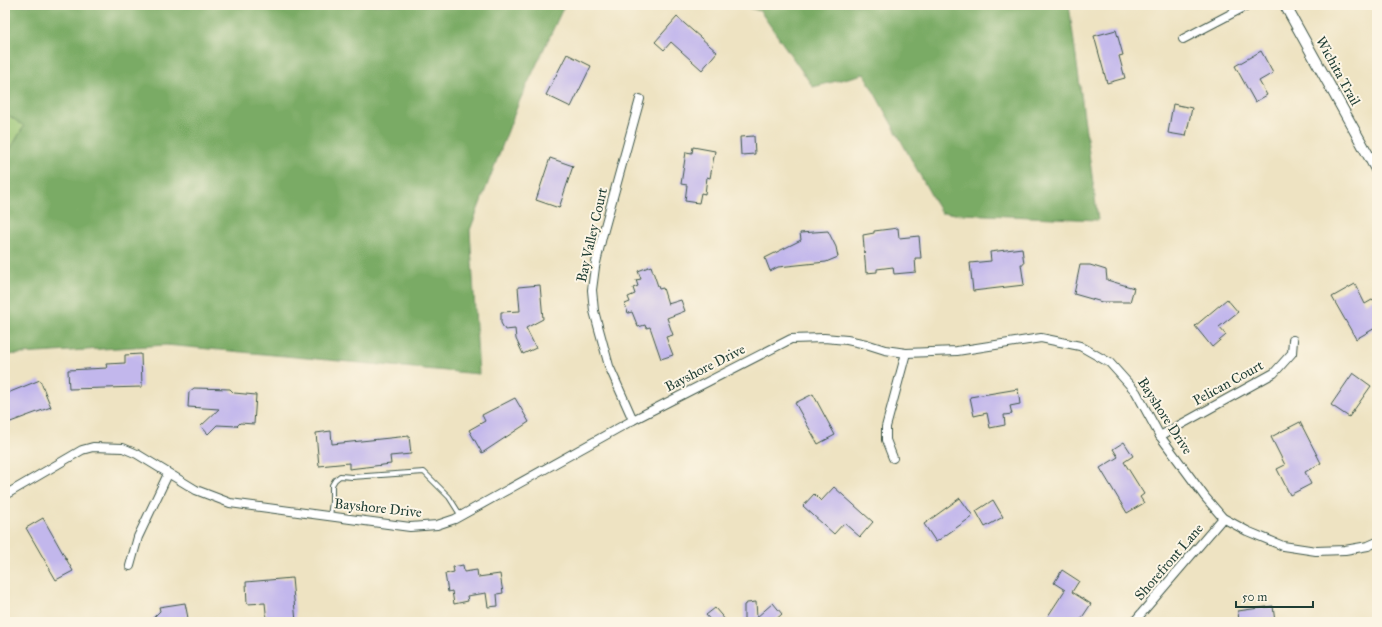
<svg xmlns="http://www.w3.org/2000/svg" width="1382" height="627" font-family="'IM FELL Great Primer',serif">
<rect width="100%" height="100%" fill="#fcf5e5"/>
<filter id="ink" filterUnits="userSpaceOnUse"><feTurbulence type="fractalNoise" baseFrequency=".025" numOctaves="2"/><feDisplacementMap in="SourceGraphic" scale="8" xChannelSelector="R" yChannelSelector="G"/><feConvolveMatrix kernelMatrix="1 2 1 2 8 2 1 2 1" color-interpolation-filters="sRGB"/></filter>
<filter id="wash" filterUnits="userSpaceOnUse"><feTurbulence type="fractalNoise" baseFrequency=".012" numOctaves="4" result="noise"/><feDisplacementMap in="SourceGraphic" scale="16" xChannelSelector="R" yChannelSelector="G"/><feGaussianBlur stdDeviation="0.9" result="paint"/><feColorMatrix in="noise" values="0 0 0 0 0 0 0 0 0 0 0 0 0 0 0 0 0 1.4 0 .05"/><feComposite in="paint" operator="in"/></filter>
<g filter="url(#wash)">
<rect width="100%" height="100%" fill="#eee3c2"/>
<path fill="#99c673" stroke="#5c8254" d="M5 113 24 126 5 158Z"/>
<g fill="#7aab65" stroke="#4c744c">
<path d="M5 5H568L564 6 519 102 470 230 479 374 166 345 5 355V158L24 126 5 113Z"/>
<path d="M740 5H1069L1098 220 941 213 864 74 813 87 760 11Z"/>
</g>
<g id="blocks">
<g fill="#c2b7ec">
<path d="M677 17 717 52 702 70 671 42 664 50 655 42Z"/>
<path d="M1116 30 1123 55 1119 56 1125 78 1107 83 1094 36Z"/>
<path d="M1261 51 1273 73 1259 81 1267 95 1255 102 1235 66Z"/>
<path d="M567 54 591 66 571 107 546 95Z"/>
<path d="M1173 104 1192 108 1186 136 1168 133Z"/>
<path d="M754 136 755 154 741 155 740 137Z"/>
<path d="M693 147 715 151 710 178 707 177 705 194 701 193 699 203 685 201 687 185 681 184 686 152 692 153Z"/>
<path d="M550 158 573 166 559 208 536 200Z"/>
<path d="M898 228 899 238 919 236 921 258H915L916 272 894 274 893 267 877 269V272L866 273 863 235 874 233V231Z"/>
<path d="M828 231 836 247 838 257 826 262 778 267 770 271 765 258 801 240 800 233Z"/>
<path d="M1022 248 1024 264H1021L1024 285 973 291 970 263 991 261 990 252Z"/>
<path d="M1080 265H1090L1106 270 1107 280 1134 288 1130 302H1102L1074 294Z"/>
<path d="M651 266 659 289 663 288 668 304 681 300 685 311 667 318 673 335 666 337 673 355 661 359 650 327 646 328 645 325 638 327 632 312 628 313 625 304 630 302 628 297 635 294 633 288 638 286 636 280 641 279 638 271Z"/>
<path d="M1355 284 1365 304 1377 297V327L1356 339 1332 297Z"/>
<path d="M540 285 543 319 526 328 536 348 523 354 516 339 515 329 505 330 501 323V312L520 311 518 287Z"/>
<path d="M1227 299 1238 312 1219 327 1226 335 1212 347 1195 326Z"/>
<path d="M141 354 142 387 69 389 68 370 107 368 106 364 125 363V355Z"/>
<path d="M1353 373 1371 386 1349 417 1331 405Z"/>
<path d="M40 380 51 407 5 424V394Z"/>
<path d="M194 388 230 389 234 393 256 395 254 424 240 423 237 426 217 425 208 434 201 426 219 409 188 407 189 392Z"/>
<path d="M1018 389 1020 404 1010 406 1012 414 1004 415 1005 425 990 428 987 413 974 416 970 397Z"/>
<path d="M813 394 835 435 818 444 795 403Z"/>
<path d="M515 398 529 422 482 453 469 430 485 421 482 415Z"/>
<path d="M1300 422 1321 463 1305 472 1311 484 1290 495 1277 469 1285 465 1271 437Z"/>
<path d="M331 431 332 444 409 436 411 454 390 456 391 464 349 469V463L319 466 316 433Z"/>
<path d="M1124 442 1133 456 1124 462 1144 494 1140 497 1144 503 1127 513 1100 468 1118 457 1113 449Z"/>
<path d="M834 487 873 522 860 537 844 523 834 534 803 506 814 494 821 501Z"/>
<path d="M960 498 973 516 936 542 924 524Z"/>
<path d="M993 500 1003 517 985 527 976 511Z"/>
<path d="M43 518 73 571 56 580 26 528Z"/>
<path d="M463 565 464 572 477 570 478 577 500 574 503 593 497 594 498 606 488 607 486 593 467 596 468 601 454 604 452 591 448 592 445 574 454 572 453 567Z"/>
<path d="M1062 570 1079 581 1072 592 1091 604 1079 622H1056L1048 616 1065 590 1054 583Z"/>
<path d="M292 578 296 622H267L265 603 247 604 246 582Z"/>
<path d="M756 602 757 617 773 603 782 614 773 622H744V605L747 603Z"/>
<path d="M185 603 188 618 168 622H149L160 611 159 607Z"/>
<path d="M1273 606 1275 622H1239L1238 611Z"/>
<path d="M715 608 727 622H712L706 615Z"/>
</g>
</g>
</g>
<g filter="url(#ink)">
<use href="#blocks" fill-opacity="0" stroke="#3e5649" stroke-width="1"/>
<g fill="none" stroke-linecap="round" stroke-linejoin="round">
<defs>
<path id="service" d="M330 516 332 502V485L335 480 340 476 352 477 424 472 449 497 461 516"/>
<g id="minor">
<path d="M1183 39 1248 5"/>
<path d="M633 420 609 366 594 311 592 290 595 267 602 237 640 99"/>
<path d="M1160 436 1274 373 1292 353 1293 340"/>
<path d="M893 458 886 440V427L906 353"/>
<path d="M5 495 82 450 93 447 123 448 137 454 196 490 230 503 410 527 437 525 455 519 633 420 791 339 824 338 847 340 866 344 885 350 906 353 957 351 1041 338 1080 346 1110 363 1136 392 1160 436 1205 497 1223 518 1247 531 1283 546 1316 551 1345 550 1368 546 1377 542"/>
<path d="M130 566 138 537 168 474"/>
<path d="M1134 622 1223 518"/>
</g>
<path id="tertiary" d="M1285 5 1377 171"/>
</defs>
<use href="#service" stroke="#3e5649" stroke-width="6"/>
<use href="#minor" stroke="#3e5649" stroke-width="10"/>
<use href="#tertiary" stroke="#3e5649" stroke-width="12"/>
<use href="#service" stroke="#fff" stroke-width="4"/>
<use href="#minor" stroke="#fff" stroke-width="8"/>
<use href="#tertiary" stroke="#fff" stroke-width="10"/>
</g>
</g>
<g text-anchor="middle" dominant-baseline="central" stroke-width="4" stroke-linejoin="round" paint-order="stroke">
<g font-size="14" fill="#1f3d34" stroke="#fcf5e5">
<text transform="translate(1338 71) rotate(61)">Wichita Trail</text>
<text transform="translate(592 235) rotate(-77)">Bay Valley Court</text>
<text transform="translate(705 368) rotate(-27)">Bayshore Drive</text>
<text transform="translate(1228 383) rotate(-29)">Pelican Court</text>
<text transform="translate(1165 416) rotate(57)">Bayshore Drive</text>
<text transform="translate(378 508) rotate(6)">Bayshore Drive</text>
<text transform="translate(1169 562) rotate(-49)">Shorefront Lane</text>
</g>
</g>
<rect width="1382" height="627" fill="none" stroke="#fcf5e5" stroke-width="20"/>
<path d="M1236 601v6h77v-6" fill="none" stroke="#1f3d34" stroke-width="2"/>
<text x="1242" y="601" font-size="12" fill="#1f3d34" stroke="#fcf5e5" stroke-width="3" paint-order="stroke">50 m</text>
</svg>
